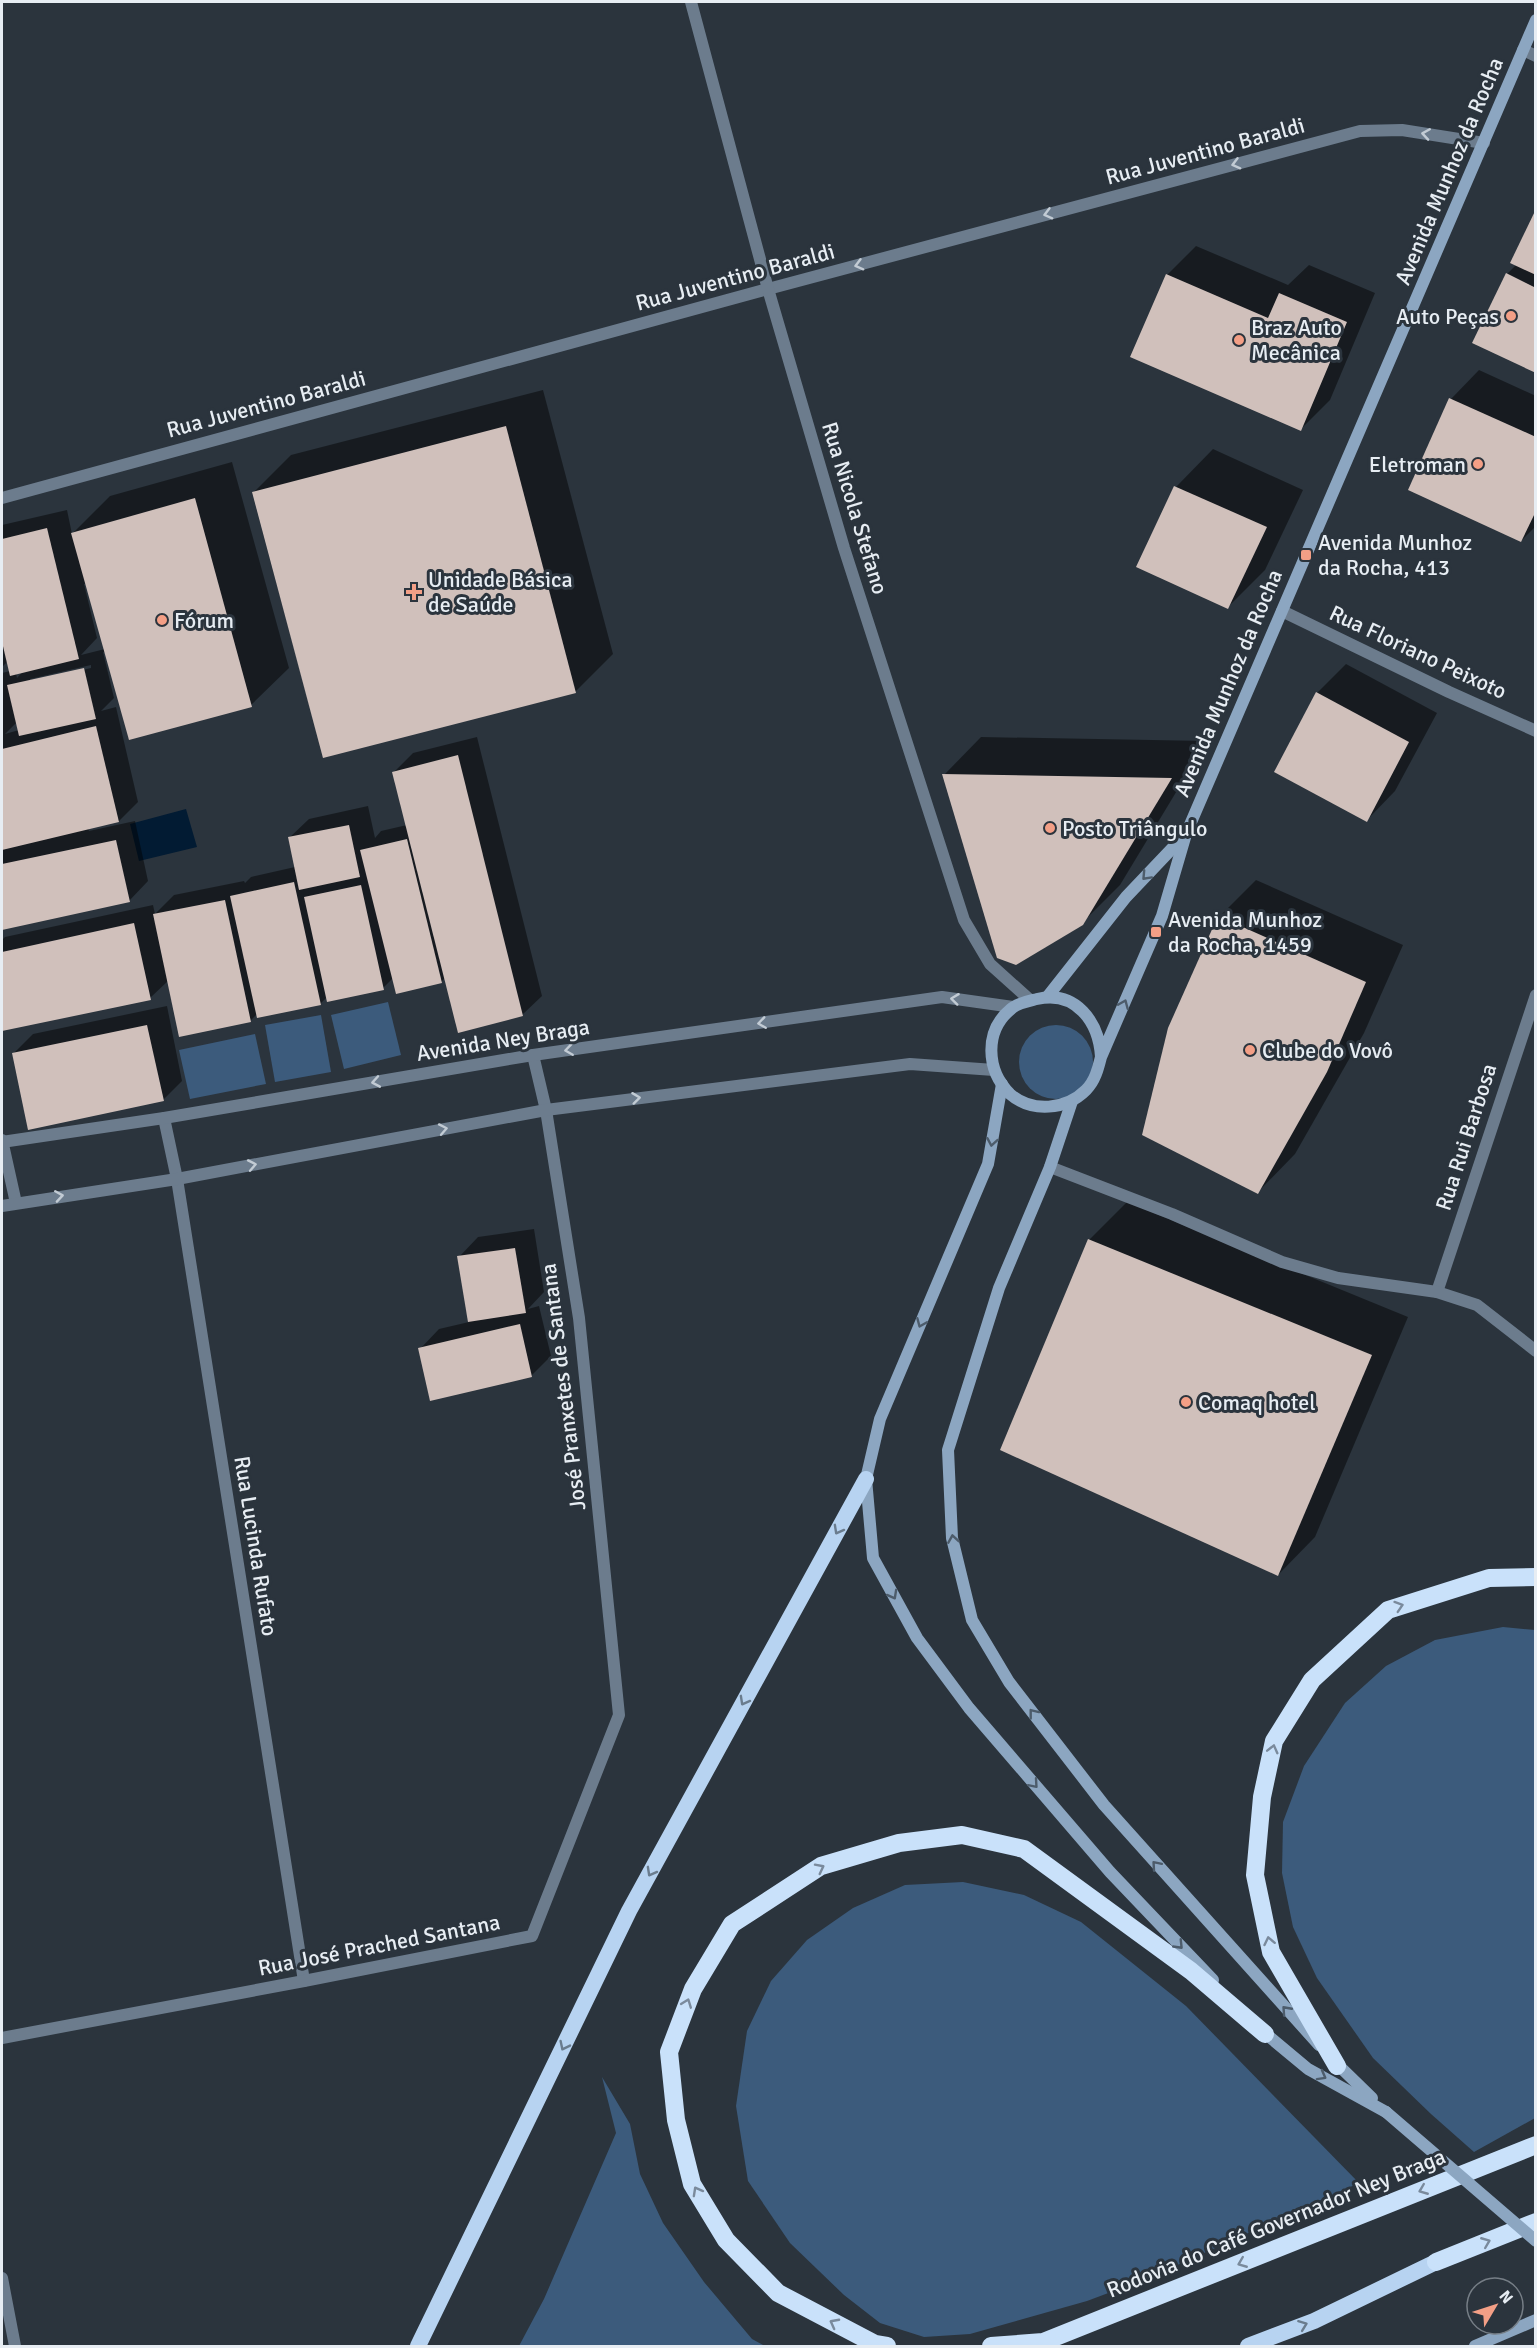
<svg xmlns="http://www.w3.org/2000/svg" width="1537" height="2348" font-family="Signika,sans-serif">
<rect width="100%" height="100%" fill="#2b343d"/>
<g fill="#3c5b7c">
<path d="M388 1002 401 1055 344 1069 331 1015Z"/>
<path d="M321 1015 331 1072 275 1082 265 1025Z"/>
<circle cx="1056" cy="1062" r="37"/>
<path d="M255 1034 266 1084 190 1099 179 1050Z"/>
<path d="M1503 1627 1535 1630V2118L1474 2152 1431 2114 1373 2058 1317 1978 1293 1927 1282 1873 1283 1822 1304 1766 1345 1703 1386 1666 1435 1640Z"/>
<path d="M963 1882 1024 1895 1081 1922 1186 2006 1359 2183 1151 2277 1087 2301 970 2334 924 2337 880 2323 844 2295 790 2243 748 2181 736 2106 747 2031 771 1981 807 1940 853 1908 905 1885Z"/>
<path d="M602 2077 630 2124 640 2174 663 2223 704 2282 752 2339 765 2346H519L544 2299 616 2133Z"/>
</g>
<path fill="#021b33" d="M186 809 197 847 139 861 130 824Z"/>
<g fill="#0007" fill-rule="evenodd">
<path d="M1536 213V371L1507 274 1516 265Z"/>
<path d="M1196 246 1288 285 1309 265 1375 293 1330 400 1301 429 1167 275Z"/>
<path d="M1479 370 1536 396V526L1521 541 1451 399Z"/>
<path d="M543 390 613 654 575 692 254 492 291 455Z"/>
<path d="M1213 449 1303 490 1265 570 1228 607 1138 566 1176 487Z"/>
<path d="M232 462 289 668 251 705 103 652 114 698 101 711 116 707 138 802 119 821 88 828 89 831 135 821 148 881 129 901 2 929V673L10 671 8 661 2 667V525L67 510 72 534 110 496ZM87 583 105 649 81 655 97 638 84 584ZM91 665V668L30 682V679ZM24 670 17 678 16 673ZM17 722 19 730 5 734Z"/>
<path d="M1346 664 1437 713 1395 791 1367 820 1317 693Z"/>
<path d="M477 737 542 996 522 1015 445 978 441 982 393 978 383 988 327 997 320 1004 258 1013 250 1021 169 980 150 998 2 1030V940L5 937 153 905 155 914 174 895 244 881 245 883 251 877 295 867 289 838 309 819 368 806 375 838 381 831 407 825 394 772 413 753Z"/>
<path d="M981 737 1207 741 1120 885 1082 923 944 775Z"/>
<path d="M1256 880 1403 945 1364 1033 1295 1154 1258 1192 1219 917Z"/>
<path d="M167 1006 182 1081 163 1100 13 1054 33 1034Z"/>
<path d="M1127 1202 1408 1317 1315 1537 1278 1575 1089 1240Z"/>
<path d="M534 1229 544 1292 528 1309 539 1306 551 1356 531 1376 420 1349 439 1329 469 1322 459 1257 478 1237Z"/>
</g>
<g fill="#d0c0bb">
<path d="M1536 209V275L1510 263Z"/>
<path d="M1506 273 1536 288V373L1472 343Z"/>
<path d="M1166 274 1268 318 1279 293 1347 322 1301 431 1130 357Z"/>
<path d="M1449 398 1536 437V511L1521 542 1408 490Z"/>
<path d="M506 426 576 693 323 758 252 492Z"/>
<path d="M1174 486 1267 527 1228 609 1136 567Z"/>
<path d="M195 498 252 707 129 740 71 533Z"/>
<path d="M47 528 79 659 10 676 2 642V539Z"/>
<path d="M84 668 96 719 19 736 7 685Z"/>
<path d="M1316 692 1409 742 1367 822 1274 772Z"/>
<path d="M96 726 119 822 2 850V749Z"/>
<path d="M458 755 523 1016 458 1033 392 772Z"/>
<path d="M942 774 1172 778 1083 925 1016 965 997 958Z"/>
<path d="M349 825 360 877 299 890 288 837Z"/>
<path d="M407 839 442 983 396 994 360 850Z"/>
<path d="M116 840 130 902 2 930V864Z"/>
<path d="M294 882 321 1005 257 1018 230 896Z"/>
<path d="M361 885 384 990 327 1002 304 897Z"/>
<path d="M225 900 251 1022 179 1037 153 914Z"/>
<path d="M1218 916 1366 982 1327 1072 1258 1194 1142 1135 1168 1028Z"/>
<path d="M134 923 151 1000 2 1031V952Z"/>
<path d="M147 1025 164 1101 28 1130 12 1053Z"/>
<path d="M1088 1239 1372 1355 1278 1576 1000 1450Z"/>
<path d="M515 1248 526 1313 468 1322 457 1256Z"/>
<path d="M520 1324 532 1377 430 1401 418 1348Z"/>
</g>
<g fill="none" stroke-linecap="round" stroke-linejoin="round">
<g stroke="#6c7c8d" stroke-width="12">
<path d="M1523 50 1536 56"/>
<path d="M2 498 768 289 1360 131 1402 130 1484 143"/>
<path d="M1282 611 1449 692 1536 731"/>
<path d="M164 1118 177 1179 304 1981"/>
<path d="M2 1140 16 1203"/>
<path d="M1437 1292 1536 995"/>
<path d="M2 2038 304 1981 532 1936 619 1715 579 1318 546 1110 533 1055"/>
<path d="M2 2278 15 2346"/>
</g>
<g stroke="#6c7c8d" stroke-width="12">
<path d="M691 2 768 289 844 548 964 920 990 964 1030 1000"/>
<path d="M2 1142 164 1118 533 1055 942 997 1013 1007"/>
<path d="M1050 1167 1172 1214 1282 1262 1338 1278 1437 1292 1477 1305 1536 1351"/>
<path d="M2 1206 177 1179 546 1110 910 1064 994 1070"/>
</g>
<g stroke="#8ca6c1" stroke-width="12">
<path d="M1048 996 1126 897 1183 837"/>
<path d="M1101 1057C1099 1022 1076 990 1037 999 1029 1001 1017 1003 1011 1009 984 1031 986 1070 1010 1094 1032 1113 1066 1110 1086 1090 1095 1081 1098 1069 1101 1057L1162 916 1186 834 1536 20"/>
<path d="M1002 1084 988 1164 880 1419 866 1479 873 1558 917 1638 969 1708 1110 1872 1213 1980"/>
<path d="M1072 1101 1050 1167 999 1288 948 1450 952 1538 972 1620 1009 1682 1104 1805 1319 2045"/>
<path d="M1260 2029 1308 2069 1386 2112"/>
<path d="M1333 2060 1372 2098"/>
<path d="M1475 2346 1536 2320"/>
</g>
<g stroke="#b7d3f1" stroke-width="16">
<path d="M418 2346 629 1911 866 1479"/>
<path d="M1248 2346 1314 2321 1436 2262"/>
</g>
<g stroke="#c9e1fa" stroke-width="18">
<path d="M1337 2066 1271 1952 1255 1875 1262 1797 1274 1741 1312 1680 1388 1610 1489 1578 1536 1577"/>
<path d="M1436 2262 1536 2222"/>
<path d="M887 2346 875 2344 778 2293 726 2240 692 2184 676 2120 669 2052 693 1989 732 1924 821 1866 899 1843 962 1835 1024 1849 1191 1971 1265 2034"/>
<path d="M991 2346 1043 2342 1536 2145"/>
</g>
<path stroke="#8ca6c1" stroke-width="12" d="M1386 2112 1536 2241"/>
</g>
<defs><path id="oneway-chevron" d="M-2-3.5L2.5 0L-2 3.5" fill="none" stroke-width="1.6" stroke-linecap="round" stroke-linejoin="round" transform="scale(1.5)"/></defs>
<g stroke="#c2cbd4">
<use href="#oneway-chevron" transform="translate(1426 134) rotate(-171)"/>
<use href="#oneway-chevron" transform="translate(1236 164) rotate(165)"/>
<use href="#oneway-chevron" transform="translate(1048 214) rotate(165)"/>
<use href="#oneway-chevron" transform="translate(859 265) rotate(165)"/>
<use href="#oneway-chevron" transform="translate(955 999) rotate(-173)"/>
<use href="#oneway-chevron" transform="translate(762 1023) rotate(172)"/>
<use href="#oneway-chevron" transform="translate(569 1050) rotate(172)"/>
<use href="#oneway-chevron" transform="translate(376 1082) rotate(170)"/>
<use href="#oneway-chevron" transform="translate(636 1098) rotate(-7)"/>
<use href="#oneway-chevron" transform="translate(443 1129) rotate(-11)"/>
<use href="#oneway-chevron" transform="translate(252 1165) rotate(-11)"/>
<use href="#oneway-chevron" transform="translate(59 1196) rotate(-9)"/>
</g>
<g stroke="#4d5c6b">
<use href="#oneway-chevron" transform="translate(1146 876) rotate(133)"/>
<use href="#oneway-chevron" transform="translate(1124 1004) rotate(-67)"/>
<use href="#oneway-chevron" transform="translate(992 1142) rotate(100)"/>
<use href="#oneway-chevron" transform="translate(921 1323) rotate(113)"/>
<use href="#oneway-chevron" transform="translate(953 1539) rotate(-99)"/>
<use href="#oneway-chevron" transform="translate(893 1595) rotate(61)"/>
<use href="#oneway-chevron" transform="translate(1033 1713) rotate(-128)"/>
<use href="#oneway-chevron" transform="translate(1034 1784) rotate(49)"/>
<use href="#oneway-chevron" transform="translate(1156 1865) rotate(-131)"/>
<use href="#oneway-chevron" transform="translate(1179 1945) rotate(46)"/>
<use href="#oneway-chevron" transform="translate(1286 2010) rotate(-132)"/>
<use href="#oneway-chevron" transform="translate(1322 2076) rotate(29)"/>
</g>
<g stroke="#6a7c8e">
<use href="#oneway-chevron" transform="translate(838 1530) rotate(119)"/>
<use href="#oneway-chevron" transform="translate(744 1701) rotate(119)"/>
<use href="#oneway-chevron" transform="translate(651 1872) rotate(119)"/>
<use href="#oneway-chevron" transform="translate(564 2046) rotate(116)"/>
<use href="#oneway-chevron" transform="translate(1303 2325) rotate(-21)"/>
</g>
<g stroke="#7a8a9c">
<use href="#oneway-chevron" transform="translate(1399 1606) rotate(-18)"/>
<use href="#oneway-chevron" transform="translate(1273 1749) rotate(-76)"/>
<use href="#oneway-chevron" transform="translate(820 1868) rotate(-27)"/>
<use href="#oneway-chevron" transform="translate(1269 1941) rotate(-102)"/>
<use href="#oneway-chevron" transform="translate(687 2003) rotate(-69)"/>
<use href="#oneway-chevron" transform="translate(1423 2190) rotate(158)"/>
<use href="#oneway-chevron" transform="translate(697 2191) rotate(-119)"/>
<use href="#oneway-chevron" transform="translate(1486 2242) rotate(-22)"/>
<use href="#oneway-chevron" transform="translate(1242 2263) rotate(158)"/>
<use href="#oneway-chevron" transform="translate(834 2323) rotate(-152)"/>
</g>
<g fill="#f39f86" stroke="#2b343d" stroke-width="2">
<circle cx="1511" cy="316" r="6"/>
<circle cx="1239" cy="340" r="6"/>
<circle cx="1478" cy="464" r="6"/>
<rect x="1300" y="549" width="12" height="12" rx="3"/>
<path d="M411 583h6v6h6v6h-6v6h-6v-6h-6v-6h6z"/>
<circle cx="162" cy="620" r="6"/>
<circle cx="1050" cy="828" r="6"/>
<rect x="1150" y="926" width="12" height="12" rx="3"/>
<circle cx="1250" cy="1050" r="6"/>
<circle cx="1186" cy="1402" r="6"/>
</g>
<g text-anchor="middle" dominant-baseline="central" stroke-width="6" stroke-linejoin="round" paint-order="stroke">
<g font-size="22" fill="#e7edf3" stroke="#2b343d">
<text transform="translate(1205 151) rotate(-15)">Rua Juventino Baraldi</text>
<text transform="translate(1449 171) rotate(-67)">Avenida Munhoz da Rocha</text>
<text transform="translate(735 277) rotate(-15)">Rua Juventino Baraldi</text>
<text transform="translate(266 404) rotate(-15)">Rua Juventino Baraldi</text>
<text transform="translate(855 508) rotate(73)">Rua Nicola Stefano</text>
<text transform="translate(1418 652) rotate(25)">Rua Floriano Peixoto</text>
<text transform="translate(1228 683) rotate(-67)">Avenida Munhoz da Rocha</text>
<text transform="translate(503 1040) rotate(-9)">Avenida Ney Braga</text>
<text transform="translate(1466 1137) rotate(-72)">Rua Rui Barbosa</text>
<text transform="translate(563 1387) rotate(-97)">José Pranxetes de Santana</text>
<text transform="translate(256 1546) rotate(81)">Rua Lucinda Rufato</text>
<text transform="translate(379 1945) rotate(-11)">Rua José Prached Santana</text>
<text transform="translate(1276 2223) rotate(-22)">Rodovia do Café Governador Ney Braga</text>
</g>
<g font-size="22" fill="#e7edf3" stroke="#2b343d" text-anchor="start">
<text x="1499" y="316" text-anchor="end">Auto Peças</text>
<text x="1251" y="327">Braz Auto<tspan x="1251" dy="25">Mecânica</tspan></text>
<text x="1466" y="464" text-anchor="end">Eletroman</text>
<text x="1318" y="542">Avenida Munhoz<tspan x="1318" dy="25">da Rocha, 413</tspan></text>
<text x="428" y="579">Unidade Básica<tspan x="428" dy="25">de Saúde</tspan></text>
<text x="174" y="620">Fórum</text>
<text x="1062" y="828">Posto Triângulo</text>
<text x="1168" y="919">Avenida Munhoz<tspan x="1168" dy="25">da Rocha, 1459</tspan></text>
<text x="1262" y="1050">Clube do Vovô</text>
<text x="1198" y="1402">Comaq hotel</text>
</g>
</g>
<rect width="1537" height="2348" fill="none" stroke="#e7edf3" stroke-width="6"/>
<g transform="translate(1495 2306) rotate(51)"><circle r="28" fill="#2b343d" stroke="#767e86" stroke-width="1.5"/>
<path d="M0-4.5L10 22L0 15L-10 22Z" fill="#f39f86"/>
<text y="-9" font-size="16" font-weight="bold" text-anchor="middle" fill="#e7edf3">N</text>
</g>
</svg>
